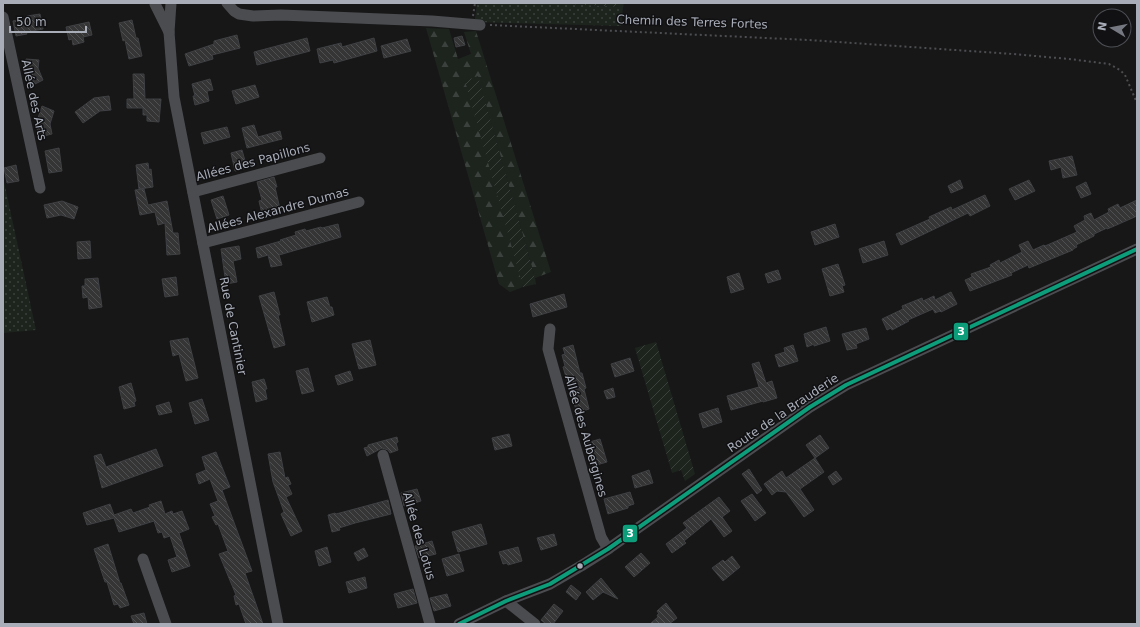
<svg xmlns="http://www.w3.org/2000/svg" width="1140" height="627" font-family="'DejaVu Sans',sans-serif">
<defs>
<pattern id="grass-dots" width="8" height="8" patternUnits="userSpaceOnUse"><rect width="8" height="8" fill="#1d241e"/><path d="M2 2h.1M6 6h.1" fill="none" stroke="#3b413d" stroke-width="1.8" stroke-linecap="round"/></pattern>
<pattern id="forest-firs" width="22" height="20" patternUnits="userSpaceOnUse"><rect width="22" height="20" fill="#1d241e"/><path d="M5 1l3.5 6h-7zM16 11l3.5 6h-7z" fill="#3b413d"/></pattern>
<pattern id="garden-furrows" width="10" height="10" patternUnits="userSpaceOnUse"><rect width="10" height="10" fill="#1d241e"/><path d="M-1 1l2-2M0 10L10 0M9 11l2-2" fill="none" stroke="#3b413d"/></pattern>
<pattern id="building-back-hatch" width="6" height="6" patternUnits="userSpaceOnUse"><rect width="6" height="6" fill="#353536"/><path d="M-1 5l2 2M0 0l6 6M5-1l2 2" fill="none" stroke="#4f5051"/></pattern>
</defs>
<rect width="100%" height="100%" fill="#171717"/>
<g fill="url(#grass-dots)">
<path d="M477 3H551L623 7 621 26 476 22 475 19Z"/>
<path d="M3 177 36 330 3 333Z"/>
</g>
<path fill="url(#forest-firs)" d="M426 28 449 29 458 59 471 54 464 32 476 31 551 272 535 278 478 77 523 287 510 292 499 284Z"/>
<g fill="url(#garden-furrows)">
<path d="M551 3H624L623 7Z"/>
<path d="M478 76 535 278 536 284 523 287 465 81Z"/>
<path d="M656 342 695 474 685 481 681 470 672 473 635 348Z"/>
</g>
<g fill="url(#building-back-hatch)" stroke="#3f4043">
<path d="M40 14 43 29 26 32 27 34 16 36 13 21 27 18V16Z"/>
<path d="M132 20 136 38H138L142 56 129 59 125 40 123 41 119 23Z"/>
<path d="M89 22 92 35 83 37 84 42 73 45 72 39 69 40 66 27Z"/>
<path d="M237 35 240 48 212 55 213 59 189 66 185 54 214 44V41Z"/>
<path d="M462 36 465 45 456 47 454 38Z"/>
<path d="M307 38 310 51 257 65 254 52Z"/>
<path d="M374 38 377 51 334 63 333 60 320 63 317 49 341 43 342 47Z"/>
<path d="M407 39 411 51 384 58 381 46Z"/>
<path d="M26 59 39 60 38 68 43 80 31 86 27 79 25 69Z"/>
<path d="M133 74H144L145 99H161L159 122 147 121V115H143V108H127V99H134Z"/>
<path d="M210 79 213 90 207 91 209 101 195 105 193 96H195L192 84Z"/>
<path d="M255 85 259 97 236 104 232 91Z"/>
<path d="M109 96 111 110 100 111 83 123 75 112 94 98Z"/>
<path d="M42 106 54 111 50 124 52 134 39 137 36 124Z"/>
<path d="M254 125 258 137 280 131 282 139 247 148 242 128Z"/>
<path d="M227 127 230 137 204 144 201 133Z"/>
<path d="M59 148 62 171 49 173 45 151Z"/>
<path d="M242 150 247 168 235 171 231 153Z"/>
<path d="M1072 156 1077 175 1063 178 1061 167 1051 170 1049 161Z"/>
<path d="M148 163 149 170 151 169 153 187 139 189 136 165Z"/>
<path d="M16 165 19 181 7 183 4 168Z"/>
<path d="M274 177 277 187H275L280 209 262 214 259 201 262 200 257 182Z"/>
<path d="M960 180 963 188 951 193 948 186Z"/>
<path d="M1029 180 1035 191 1015 200 1009 189Z"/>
<path d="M1086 182 1091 194 1081 198 1076 187Z"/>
<path d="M144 189 148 205 167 201 173 233H178L180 254 167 255 165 223 158 225 155 212 140 215 135 190Z"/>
<path d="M985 195 990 206 970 216 968 213 901 245 896 234 930 219 929 217 951 207 952 210Z"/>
<path d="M223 196 229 215 217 219 211 200Z"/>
<path d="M1137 200V216L1112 227 1107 229V228L1094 234V236L1076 245 1077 247 1073 249V250L1029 268 1028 265 1011 273 1012 275 970 291 965 280 972 277 971 274 991 267 990 265 999 260 1000 263 1022 252 1019 245 1028 241 1033 250 1044 245 1045 246 1077 232 1074 226 1085 220 1084 216 1091 213 1094 220 1109 212 1108 209 1118 204 1120 208Z"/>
<path d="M62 201 78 207 74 219 61 215 47 218 44 205Z"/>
<path d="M338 224 341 237 279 255 282 265 271 267 268 255 258 258 256 248 281 241 280 240 296 235 295 232 305 229 306 231 321 227 322 228Z"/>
<path d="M835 224 839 237 815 245 811 232Z"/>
<path d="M90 241 91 258 78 259 77 242Z"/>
<path d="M884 241 888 255 863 263 859 249Z"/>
<path d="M239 246 241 259 233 261 237 282 226 284 221 249Z"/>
<path d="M838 264 845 285 842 286 844 292 830 296 822 269Z"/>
<path d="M778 270 781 279 768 283 765 274Z"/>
<path d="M739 273 744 289 731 293 727 277Z"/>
<path d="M176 277 178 295 165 297 162 279Z"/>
<path d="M98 278 102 307 89 309 88 297 83 298 82 286H85V279Z"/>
<path d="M274 292 280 315H278L285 345 274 348 259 296Z"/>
<path d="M951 292 957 304 941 312 940 311 935 313 933 309 908 320 909 321 892 330 891 328 887 330 882 319 903 309 902 306 922 298 923 301 934 296 935 300Z"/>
<path d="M564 294 567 307 533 317 530 304Z"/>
<path d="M327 297 330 307H332L334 315 312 322 307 302Z"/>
<path d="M826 327 830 341 814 346V344L807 347 804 334Z"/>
<path d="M866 328 869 339 856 344 857 348 847 350 842 334Z"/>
<path d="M188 338 198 378 186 381 179 354 173 356 170 341Z"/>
<path d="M370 340 376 365 359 369 352 344Z"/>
<path d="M573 345 580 373H582L586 388 584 389 589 409 577 413 563 367 565 366 562 355 565 354 563 348Z"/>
<path d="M793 345 798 361 779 367 775 355 785 352 784 348Z"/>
<path d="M630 358 634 371 615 377 611 364Z"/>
<path d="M759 362 766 383 772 381 777 398 763 402V401L731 410 727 396 759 387 752 364Z"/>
<path d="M308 368 314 391 302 394 296 371Z"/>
<path d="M350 371 353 380 338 385 335 376Z"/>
<path d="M264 379 267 389H265L267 399 256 402 252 382Z"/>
<path d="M131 383 136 401 134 402 135 406 124 409 119 387Z"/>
<path d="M613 388 615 397 607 399 604 391Z"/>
<path d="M202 399 209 420 195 424 189 403Z"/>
<path d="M169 402 172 412 159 415 156 406Z"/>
<path d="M718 408 722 422 703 428 699 414Z"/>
<path d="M509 434 512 446 495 450 492 438Z"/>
<path d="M820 435 829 448 815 458 806 445Z"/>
<path d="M397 437 398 442 396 443 398 450 390 453 388 450 382 448 367 456 364 448 368 447V445Z"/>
<path d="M600 439 607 462 593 466 586 443Z"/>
<path d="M156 449 163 466 102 488 94 456 101 454 106 467Z"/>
<path d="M216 452 230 487 222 490 252 571 245 573 263 624H246L239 604 236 605 234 596 236 595 219 554 228 551 218 524 216 525 212 517 215 516 210 504 218 501 210 479 199 484 196 474 206 470 202 457Z"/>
<path d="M280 452 285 478 288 477 291 484 288 485 292 494 286 497 302 531 291 536 281 514 284 512 273 482 268 454Z"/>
<path d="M815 458 824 472 800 489 814 510 804 517 786 492 777 491 772 495 764 484 782 471 786 478Z"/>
<path d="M749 469 762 490 757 494 742 474Z"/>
<path d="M649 470 653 483 635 488 632 476Z"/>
<path d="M836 471 842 479 833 485 828 477Z"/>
<path d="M417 489 421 501 404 506 401 493Z"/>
<path d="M630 492 634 504 628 506V508L608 514 604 499Z"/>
<path d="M752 494 766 513 755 521 741 501Z"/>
<path d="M719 497 730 511 722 517 732 531 724 537 711 519 684 541 686 543 672 553 666 544 687 528 683 523Z"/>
<path d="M388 500 391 514 355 523 339 528 340 530 332 532 328 515 335 513 336 514Z"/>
<path d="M161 501 165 514 172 511 173 514 182 511 189 529 179 533 190 566 172 572 168 560 177 557 170 536 164 538 162 532 158 533 154 521 119 532 114 518 87 525 83 513 110 504 114 515 131 509 133 513 150 507 149 505Z"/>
<path d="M481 524 487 544 458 552 452 532Z"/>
<path d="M554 534 557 545 541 550 537 538Z"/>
<path d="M432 541 436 554 419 558 415 546Z"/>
<path d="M108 544 120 583H121L129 605 120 608 118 604 114 605 107 582H105L94 549Z"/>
<path d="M327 547 331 562 319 566 315 551Z"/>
<path d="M518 547 522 561 508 565 507 563 503 564 499 552Z"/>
<path d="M364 548 368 556 358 561 354 553Z"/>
<path d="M641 553 650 563 634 577 625 567Z"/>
<path d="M459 554 464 571 447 576 442 559Z"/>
<path d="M732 556 740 567 723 581 712 568 723 560 725 562Z"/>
<path d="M365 577 367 588 349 593 346 582Z"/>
<path d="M601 578 618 599 603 592 593 600 586 592Z"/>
<path d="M571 585 581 593 576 600 566 592Z"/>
<path d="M413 589 417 603 398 608 394 594Z"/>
<path d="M447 594 451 606 434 611 430 598Z"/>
<path d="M666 603 677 618 669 624H650L658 617 657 615 659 614 657 611Z"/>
<path d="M554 604 563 611 553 624H546L541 620Z"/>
<path d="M144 613 147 624H134L131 616Z"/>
</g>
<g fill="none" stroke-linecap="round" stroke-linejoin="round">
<g stroke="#4d4e52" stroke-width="2" stroke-dasharray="2 3" stroke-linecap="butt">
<path d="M473 16 475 3"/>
<path d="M490 25 809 40 1013 54 1069 59 1109 64 1120 70 1125 75 1137 103"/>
</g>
<g stroke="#4b4c50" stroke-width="11">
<path d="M171 3 169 32 174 97 278 624"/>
<path d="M227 3 234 11 239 14 253 16 281 15 432 21 480 25"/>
<path d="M155 4 169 32"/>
<path d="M3 17 40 188"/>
<path d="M193 192 320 158"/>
<path d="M203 243 359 202"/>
<path d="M550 329 548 349 601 537 608 549"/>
<path d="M383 455 430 624"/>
<path d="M143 559 166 624"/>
<path d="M506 601 535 624"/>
<path d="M459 624 506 601 550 584 581 566 608 549 810 407 846 385 1137 249"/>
</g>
<defs>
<path id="bus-1" d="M459 624 506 601 550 584 608 549 810 407 846 385 1137 249"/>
</defs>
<use href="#bus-1" stroke="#111113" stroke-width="7"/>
<use href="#bus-1" stroke="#0d9d7b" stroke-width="4"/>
</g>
<circle fill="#a8adb8" stroke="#111113" stroke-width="1.5" cx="580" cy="566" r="3.5"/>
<g text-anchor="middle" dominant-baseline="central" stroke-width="3" stroke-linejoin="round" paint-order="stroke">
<g font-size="12" fill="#a8adb8" stroke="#111113">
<text transform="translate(692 22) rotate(2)">Chemin des Terres Fortes</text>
<text transform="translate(34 100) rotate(78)">Allée des Arts</text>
<text transform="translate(253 162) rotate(-15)">Allées des Papillons</text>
<text transform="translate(278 210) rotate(-15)">Allées Alexandre Dumas</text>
<text transform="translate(233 326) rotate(79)">Rue de Cantinier</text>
<text transform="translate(783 413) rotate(-34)">Route de la Brauderie</text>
<text transform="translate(586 436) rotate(74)">Allée des Aubergines</text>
<text transform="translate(419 536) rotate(74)">Allée des Lotus</text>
</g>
</g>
<g stroke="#111113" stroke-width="1.5">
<rect x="953" y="322" width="16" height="19" rx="4" fill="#0d9d7b"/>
<rect x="622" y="524" width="16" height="19" rx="4" fill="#0d9d7b"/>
</g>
<g font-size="11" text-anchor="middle" font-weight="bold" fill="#fff">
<text x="961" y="335">3</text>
<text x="630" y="537">3</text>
</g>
<rect width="1140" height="627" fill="none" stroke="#a8adb8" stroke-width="8"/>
<g transform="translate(1112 28) rotate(280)"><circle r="19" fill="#111113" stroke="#4d4f55"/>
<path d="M0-3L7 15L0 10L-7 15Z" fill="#757880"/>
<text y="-6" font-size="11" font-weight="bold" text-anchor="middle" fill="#a8adb8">N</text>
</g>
<path d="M10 26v6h76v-6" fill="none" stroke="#a8adb8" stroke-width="2"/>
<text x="16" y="26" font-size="12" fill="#a8adb8" stroke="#111113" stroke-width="3" paint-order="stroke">50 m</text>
</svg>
